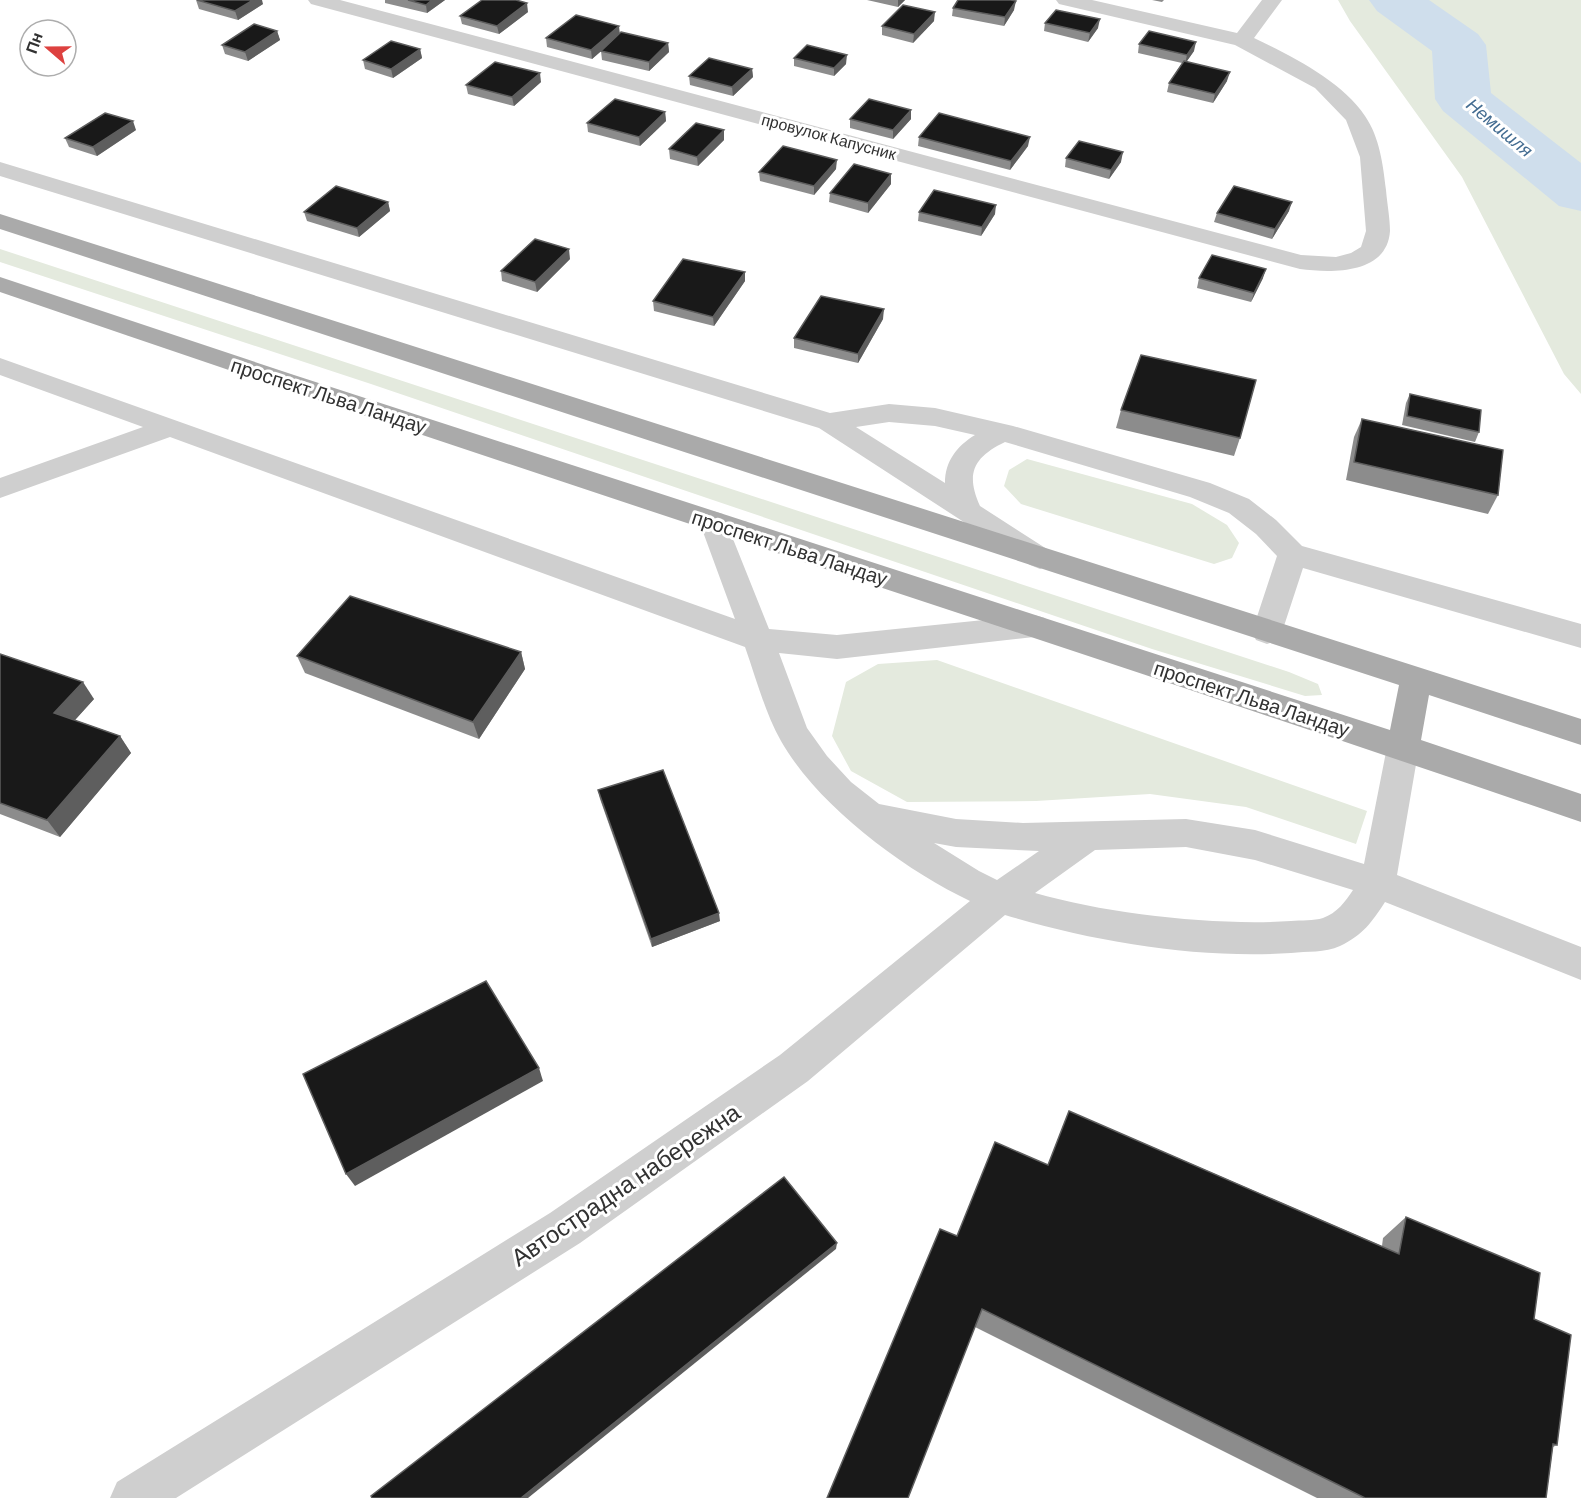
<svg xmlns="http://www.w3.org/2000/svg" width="1581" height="1498" font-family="Barlow,sans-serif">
<rect width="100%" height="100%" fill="#fff"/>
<g fill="#e4eade">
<path d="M1338 0H1581V394L1564 374 1462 177 1350 21Z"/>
<path d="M0 249 1289 672 1318 684 1322 695 1305 696 1152 649 371 384 0 262Z"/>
<path d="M1027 459 1192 504 1227 525 1239 543 1232 558 1214 564 1021 504 1004 486 1009 470Z"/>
<path d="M937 660 1367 811 1356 844 1246 807 1150 794 1036 801 907 802 851 771 832 736 846 682 878 664Z"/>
</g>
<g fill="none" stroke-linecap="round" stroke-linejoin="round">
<path fill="#cfdeec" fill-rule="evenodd" d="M1369 0H1429L1478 34 1486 45 1491 93 1581 163V211L1559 206 1443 111 1435 99 1432 51 1377 11Z"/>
<g fill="#cfcfcf" fill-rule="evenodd">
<path d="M308 0H340L1301 255 1336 257 1351 253 1361 247 1366 231 1360 157 1346 120 1315 88 1235 45 1059 4 1056 0H1092L1237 33 1262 0H1282L1254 38C1291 56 1342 81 1365 116 1380 138 1383 165 1386 190 1387 203 1390 218 1390 231 1387 275 1331 273 1300 269L311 4Z"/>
<path d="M0 162 830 413 889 404 935 408 1013 426 1210 483 1249 499 1276 520 1302 546 1581 624V648L1303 568 1282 632 1278 640 1267 644 1256 640 1252 632 1277 556 1256 534 1229 513 1190 497 1005 442C974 457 965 473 980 506L1050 551 1055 558 1050 565 1040 569 1030 565 819 428 0 176ZM889 422 935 426 975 435C957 446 945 461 945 483L856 427Z"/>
<path d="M0 358 735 619 699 521 703 514 713 511 723 514 769 629 837 635 1034 615 1045 618 1049 626 1045 634 1034 637 837 659 779 653 807 728 827 756 851 782 879 804 956 819 1023 823 1186 819 1255 830 1364 864 1387 747 1391 738 1403 734 1415 738 1419 747 1397 875 1581 947V980L1385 902C1372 922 1363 935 1340 946 1325 953 1307 951 1291 953 1197 959 1095 942 1005 915L808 1081 580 1243 176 1498H110L117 1482 550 1213 780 1055 970 901C903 869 818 806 781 741 765 713 756 678 745 647L170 437 0 498V478L143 427 0 375ZM934 843 956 847 1039 851 997 880 979 871ZM1186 847 1255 860 1353 890C1345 902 1337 913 1323 918 1314 921 1301 920 1291 921 1215 926 1108 914 1035 893L1095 850Z"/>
</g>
<path fill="#aaa" fill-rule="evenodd" d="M0 214 1581 719V745L1429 695 1421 740 1581 794V822C1055 642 526 473 0 292V277L294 375 1390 730 1399 685 0 229Z"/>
</g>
<g fill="#8c8c8c">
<path d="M196 0 263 4 238 20 199 9Z"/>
<path d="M385 0H445L427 13 385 3Z"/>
<path d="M867 0H905L898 7Z"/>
<path d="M1152 0H1164L1162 2Z"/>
<path d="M953 8 1014 10 1004 26 952 16Z"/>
<path d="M528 12 499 34 462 24 460 16Z"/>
<path d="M934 21 913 43 882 35V26Z"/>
<path d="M1045 23 1098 28 1088 42 1044 31Z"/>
<path d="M277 31 280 40 248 61 225 54 222 45Z"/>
<path d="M620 33 668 43 669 52 649 71 602 60 601 51 592 59 547 47 546 38Z"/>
<path d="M1139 44 1194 51 1186 62 1227 81 1213 103 1167 92 1169 83 1182 63 1138 53Z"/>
<path d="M420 49 422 58 393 78 365 69 363 60Z"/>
<path d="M794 58 846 64 834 76 794 66Z"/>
<path d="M752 69 753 77 733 96 690 85 689 76Z"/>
<path d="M541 82 514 106 468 94 466 85Z"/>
<path d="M665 112 666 121 640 146 588 132 587 123Z"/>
<path d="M850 119H911L893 139 850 128Z"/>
<path d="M136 130 97 156 69 147 65 138Z"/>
<path d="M919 137 1028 146 1010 170 918 146Z"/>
<path d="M724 140 698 166 670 159 669 149Z"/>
<path d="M1066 158 1121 162 1109 179 1065 167Z"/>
<path d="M836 169 814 195 760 181 759 172Z"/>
<path d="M891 174V184L868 213 829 202 830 193Z"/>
<path d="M388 202 390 211 359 237 307 221 304 212Z"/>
<path d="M1289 211 1272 239 1214 222 1217 213Z"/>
<path d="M919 212 995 214 981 236 918 221Z"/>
<path d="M570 259 537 292 502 281 501 271Z"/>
<path d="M745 272V281L714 326 654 311 653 301Z"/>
<path d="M1199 278H1263L1251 302 1197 288Z"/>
<path d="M883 319 858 363 794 348V338Z"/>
<path d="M1410 394 1479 432 1475 442 1402 425 1406 403Z"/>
<path d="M1121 410 1240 438 1234 456 1116 428Z"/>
<path d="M1362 419 1498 495 1488 514 1346 480 1354 437Z"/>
<path d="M521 652 525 669 479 739 305 673 297 656Z"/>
<path d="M0 654 94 699 75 720 120 736 131 753 60 837 0 814Z"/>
<path d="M598 790 720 921 652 947 600 799Z"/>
<path d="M1069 1111 1382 1246 1383 1238 1406 1217 1534 1319 1557 1445 1553 1447 1546 1498H1317L975 1327 957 1236 1048 1165Z"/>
</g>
<g fill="#5e5e5e">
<path d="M253 0H262L263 4 238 20 235 11Z"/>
<path d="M432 0H445L427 13 426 5Z"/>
<path d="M898 0H905L898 7Z"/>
<path d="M1016 1 1014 10 1004 26 1005 17Z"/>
<path d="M527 3 528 12 499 34 497 26Z"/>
<path d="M935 12 934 21 913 43 914 34Z"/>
<path d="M1100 19 1098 28 1088 42 1090 33Z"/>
<path d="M619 26 620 35 592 59 591 50Z"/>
<path d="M277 31 280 40 248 61 245 52Z"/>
<path d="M1196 42 1194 51 1185 64 1187 55Z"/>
<path d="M668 43 669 52 649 71V62Z"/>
<path d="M420 49 422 58 393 78 391 69Z"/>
<path d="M847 55 846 64 834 76V68Z"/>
<path d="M752 69 753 77 733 96 732 87Z"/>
<path d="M1230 72 1227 81 1213 103 1215 94Z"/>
<path d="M540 73 541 82 514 106 512 97Z"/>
<path d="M911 110V119L893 139V130Z"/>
<path d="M665 112 666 121 640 146 639 137Z"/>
<path d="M133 121 136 130 97 156 93 147Z"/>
<path d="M724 130V140L698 166 697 157Z"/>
<path d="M1030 137 1028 146 1010 170 1011 161Z"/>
<path d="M1123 152 1121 162 1109 179 1111 170Z"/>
<path d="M837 160 836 169 814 195V186Z"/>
<path d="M891 174V184L868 213V203Z"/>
<path d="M388 202 390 211 359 237 357 228Z"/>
<path d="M1292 202 1289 211 1272 239 1275 229Z"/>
<path d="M996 205 995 214 981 236 982 227Z"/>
<path d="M569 249 570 259 537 292 535 282Z"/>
<path d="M1266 269 1263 278 1251 302 1254 293Z"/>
<path d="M745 272V281L714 326 713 317Z"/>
<path d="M884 309 883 319 858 363V354Z"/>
<path d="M521 652 525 669 479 739 473 722Z"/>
<path d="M83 682 94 699 66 730 54 713Z"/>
<path d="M120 736 131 753 60 837 47 820Z"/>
<path d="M719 913 720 921 652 947 651 939Z"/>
<path d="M539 1068 543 1081 355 1186 346 1174Z"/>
<path d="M837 1243 836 1249 528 1498H521Z"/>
</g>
<g fill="#191919" stroke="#5e5e5e" stroke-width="1.5">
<path d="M197 0H253L235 11Z"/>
<path d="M408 0H432L426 5Z"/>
<path d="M482 0H516L527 3 497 26 460 16Z"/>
<path d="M958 0H1011L1016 1 1005 17 953 8Z"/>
<path d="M903 5 935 12 914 34 882 26Z"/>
<path d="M1056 10 1100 19 1090 33 1045 23Z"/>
<path d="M576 15 619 26 591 50 546 38Z"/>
<path d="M254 24 277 31 245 52 222 45Z"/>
<path d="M1149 31 1196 42 1187 55 1139 44Z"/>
<path d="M621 32 668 43 649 62 601 51Z"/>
<path d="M391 41 420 49 391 69 363 60Z"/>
<path d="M807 45 847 55 834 68 794 58Z"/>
<path d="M709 58 752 69 732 87 689 76Z"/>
<path d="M1184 61 1230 72 1215 94 1169 83Z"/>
<path d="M495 62 540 73 512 97 466 85Z"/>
<path d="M615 99 665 112 639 137 587 123Z"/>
<path d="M869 99 911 110 893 130 850 119Z"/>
<path d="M105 113 133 121 93 147 65 138Z"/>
<path d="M939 113 1030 137 1011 161 919 137Z"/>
<path d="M696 123 724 130 697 157 669 149Z"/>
<path d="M1079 141 1123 152 1111 170 1066 158Z"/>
<path d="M783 146 837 160 814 186 759 172Z"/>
<path d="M854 164 891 174 868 203 830 193Z"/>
<path d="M336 186 388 202 357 228 304 212Z"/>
<path d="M1234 186 1292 202 1275 229 1217 213Z"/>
<path d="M934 190 996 205 982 227 919 212Z"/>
<path d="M535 239 569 249 535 282 501 271Z"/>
<path d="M1212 255 1266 269 1254 293 1199 278Z"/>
<path d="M683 259 745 272 713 317 653 301Z"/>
<path d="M821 296 884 309 858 354 794 338Z"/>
<path d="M1141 355 1256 380 1240 438 1121 410Z"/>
<path d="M1410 394 1481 410 1479 432 1407 416Z"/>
<path d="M1362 419 1503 450 1498 495 1354 462Z"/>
<path d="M350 596 521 652 473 722 297 656Z"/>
<path d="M0 654 83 682 54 713 120 736 47 820 0 803Z"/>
<path d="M663 770 719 913 651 939 598 790Z"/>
<path d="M486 981 539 1068 346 1174 303 1074Z"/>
<path d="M1069 1111 1399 1254 1406 1217 1540 1273 1534 1319 1571 1335 1557 1445 1553 1444 1546 1498H1365L982 1309 908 1498H827L940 1229 957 1236 995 1142 1048 1165Z"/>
<path d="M784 1177 837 1243 521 1498H372L371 1496Z"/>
</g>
<g text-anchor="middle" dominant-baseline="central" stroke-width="6" stroke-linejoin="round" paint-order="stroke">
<g font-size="16" fill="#323232" stroke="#fff">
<text transform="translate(829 136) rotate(15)">провулок Капусник</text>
</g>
<g font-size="18" font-style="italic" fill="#436c91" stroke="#fff">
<text transform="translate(1500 127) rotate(40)">Немишля</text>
</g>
<g font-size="20" fill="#323232" stroke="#fff">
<text transform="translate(329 395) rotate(18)">проспект Льва Ландау</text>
<text transform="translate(790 547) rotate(18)">проспект Льва Ландау</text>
<text transform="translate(1252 698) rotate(18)">проспект Льва Ландау</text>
</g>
<g font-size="24" fill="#323232" stroke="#fff">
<text transform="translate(625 1184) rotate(-34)">Автострадна набережна</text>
</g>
</g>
<g transform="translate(48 48) rotate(290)"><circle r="28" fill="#ffffff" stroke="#adadad" stroke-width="1.5"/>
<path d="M0-4.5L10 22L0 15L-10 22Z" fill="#dd413f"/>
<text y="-9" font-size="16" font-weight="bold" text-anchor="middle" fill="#323232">Пн</text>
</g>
</svg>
